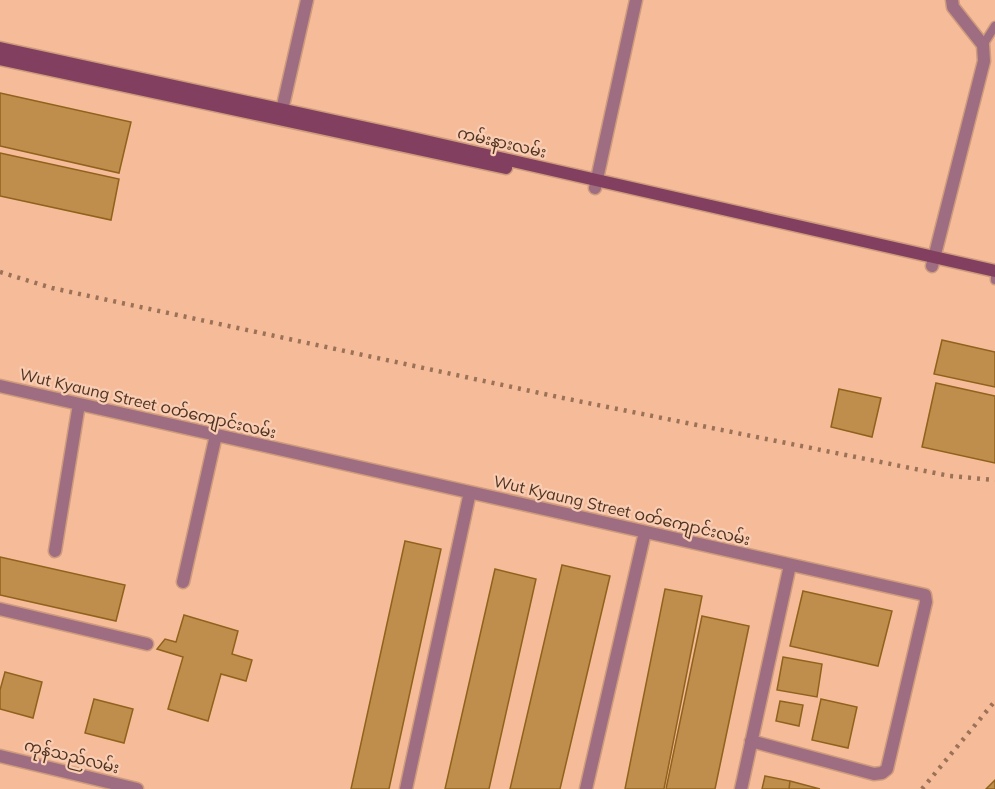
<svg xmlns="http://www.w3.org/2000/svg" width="995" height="789" font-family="Mulish,'Noto Sans Myanmar',sans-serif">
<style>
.building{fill:#bf8d4c;stroke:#91621c;stroke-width:1.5}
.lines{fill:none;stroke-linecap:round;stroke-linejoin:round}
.lane-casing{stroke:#ce9b7c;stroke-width:11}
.street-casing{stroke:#ce9b7c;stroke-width:15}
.secondary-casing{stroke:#ce9b7c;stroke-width:15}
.lane{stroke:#9e6d82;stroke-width:8}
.street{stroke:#9e6d82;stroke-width:12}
.secondary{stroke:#833f5f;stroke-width:12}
.rail{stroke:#9b7157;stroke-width:4.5;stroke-dasharray:3 6;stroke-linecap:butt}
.labels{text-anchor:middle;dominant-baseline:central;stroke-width:4.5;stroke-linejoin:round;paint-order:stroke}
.street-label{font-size:16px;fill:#503321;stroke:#f9cdb3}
</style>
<rect width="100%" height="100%" fill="#f6bc99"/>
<path class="building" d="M0,93L131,122L119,173L0,146Z
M0,153L119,179L111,220L0,196Z
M942,340L995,352V387L934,374Z
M936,383L995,396V463L922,447Z
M839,389L881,398L872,437L831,427Z
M405,541L441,549L389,789H351Z
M0,557L125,585L116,621L0,595Z
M562,565L610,576L560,789H510Z
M495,569L536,579L489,789H445Z
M665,589L702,596L664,789H625Z
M803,591L892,611L878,666L790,646Z
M184,615L238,631L232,654L252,660L246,681L221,674L208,721L168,709L183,657L157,649L165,639L176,642Z
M702,616L749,626L715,789H666Z
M783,657L822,664L817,697L777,690Z
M5,672L42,682L33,718L0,709V690Z
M94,699L133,709L124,743L85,733Z
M821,699L857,707L848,748L812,740Z
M780,701L803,705L799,726L776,721Z
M765,776L790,781L789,789H762Z
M995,780V789H986Z
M790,781L820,789H789Z"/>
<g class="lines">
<defs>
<path id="lane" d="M983,45L995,26
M995,280V277"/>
<path id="street" d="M282,110L307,0
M595,188L636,0
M932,266L984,61L983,45L953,7L952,0
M0,386L925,595L926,602L887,769L882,773L874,774L751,741
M55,551L79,404
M183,582L216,435
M0,609L147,644
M0,756L137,789
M406,789L470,492
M586,789L645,532
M741,789L790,565"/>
<path id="secondary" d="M0,48L408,137L995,271
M0,59L506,168"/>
</defs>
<use href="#lane" class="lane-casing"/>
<use href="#street" class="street-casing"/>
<use href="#secondary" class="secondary-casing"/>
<use href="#lane" class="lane"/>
<use href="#street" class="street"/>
<use href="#secondary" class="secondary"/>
<path class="rail" d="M0,272L52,288L563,398L950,476L995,480
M922,789L995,701"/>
</g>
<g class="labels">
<g class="street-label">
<text transform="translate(502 142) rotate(13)">ကမ်းနားလမ်း</text>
<text transform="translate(148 403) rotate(13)">Wut Kyaung Street ဝတ်ကျောင်းလမ်း</text>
<text transform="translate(622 510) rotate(13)">Wut Kyaung Street ဝတ်ကျောင်းလမ်း</text>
<text transform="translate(72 756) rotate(14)">ကုန်သည်လမ်း</text>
</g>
</g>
</svg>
